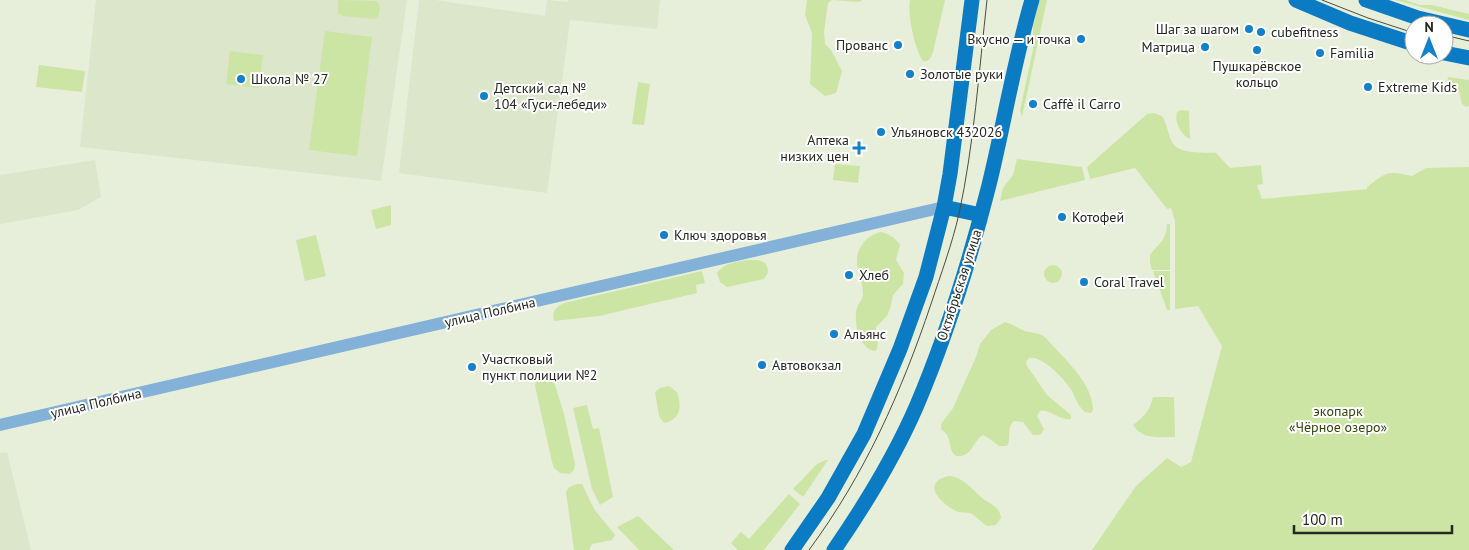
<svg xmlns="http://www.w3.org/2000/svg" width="1469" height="550" font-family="'PT Sans',sans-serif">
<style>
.built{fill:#dbe6cb}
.green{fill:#cce5a4}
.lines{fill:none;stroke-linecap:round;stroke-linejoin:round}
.minor{stroke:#84b1d8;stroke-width:12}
.major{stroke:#0b7bc3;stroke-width:15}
.tram{stroke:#494d43;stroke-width:1}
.poi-dot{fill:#1280ca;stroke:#fff;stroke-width:2}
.labels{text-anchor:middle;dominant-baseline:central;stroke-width:4;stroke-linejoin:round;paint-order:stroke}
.poi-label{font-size:14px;fill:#252820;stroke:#fff;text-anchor:start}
.street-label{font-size:14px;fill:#252820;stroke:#fff}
.park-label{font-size:14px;fill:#34450c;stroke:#fff}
</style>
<rect width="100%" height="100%" fill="#e7efdb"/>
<path class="built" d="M96,0H407L381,181L80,147Z
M419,0H435L545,16L547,0L568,2L569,0H660L657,29L570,20L547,193L399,173Z
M95,160L101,197L78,210L0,224V175Z
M7,452L31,550H0V453Z"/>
<path class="green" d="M338,0L377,1C381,5 380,15 376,19H374L343,16L338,13Z
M807,0H863L858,2L832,0L828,3L824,32L825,44L831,50L842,71L836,93L825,96L810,84L812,33L805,15Z
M910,0H945L933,52C931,57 930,62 923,61C915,50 907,14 910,0Z
M1040,0H1047L1022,117L1020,110L1033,50V26Z
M1395,0H1405L1420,5H1432L1469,14V20Z
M325,31L372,37L357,156L309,150Z
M230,51L263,55L259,88L226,84Z
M39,65L85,71L82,92L36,87Z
M1448,77L1469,80V106L1466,107L1462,104L1459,91H1453C1448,87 1447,82 1448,77Z
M638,82L650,84L644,125L632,124Z
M1181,110L1189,111L1190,139C1181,135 1174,122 1177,112Z
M1154,113L1162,116C1167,124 1168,134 1172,142C1179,155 1204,152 1216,153L1230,168L1261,165L1263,184L1257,185L1262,199L1367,189V187C1388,171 1387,171 1412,176L1426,168L1469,167V550H1092L1136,486L1167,458L1181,467L1191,462L1222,346L1198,306L1175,309V221L1171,208L1167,209L1135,168L1090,179L1087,167L1147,114Z
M1017,159L1082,167L1085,180L1000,201L1003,188L1013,175Z
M835,164L860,166L858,183L833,180Z
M391,205V225L376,229L371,210Z
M1167,224H1170V270H1152L1150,263V255C1158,244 1167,240 1167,224Z
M880,232C888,233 896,238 900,245L896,260L904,273L903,284L893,295L890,309L887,316L876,327C875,336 881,345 875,351C859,349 853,322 857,308C858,303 863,300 863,294C863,277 850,262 862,245C866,238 872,235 880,232Z
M316,235L326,276L305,281L296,240Z
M754,260C763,260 768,263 768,273L764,279L727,287L720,282L717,273C725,262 742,260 754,260Z
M1044 274a9 9 0 1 1 18 0a9 9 0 1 1-18 0Z
M702,271L705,283L696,285L697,293L599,316L554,321C552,312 555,307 564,303Z
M1153,271H1170V310H1167Z
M1005,322C1013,324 1017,328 1025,331C1032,333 1038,332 1045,337C1062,357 1093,382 1093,410L1091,413L1085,412C1077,405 1075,396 1070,388C1063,378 1042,355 1029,358L1026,362L1027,366L1047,395L1071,415V419C1060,421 1050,409 1040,411L1037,416L1044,429L1040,435H1033L1023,422L1014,421C1006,428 1012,438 1007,446H999L987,437L983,435C972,442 972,458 956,456C946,447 954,438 941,429V424L953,408L976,357L980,344L991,330Z
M541,375L551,376L555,385L564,414L575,464L574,470L570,474L560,473L554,468L552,462L535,386L536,381Z
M669,386L677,392C682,406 681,420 664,423L659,416L655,392L660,388Z
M1153,397H1174L1175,437C1159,437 1143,440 1133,425C1144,417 1150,410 1153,397Z
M587,405L593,429L599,428L613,497L600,505L592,489L573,408Z
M826,460H828L803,497L793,489L817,464Z
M949,476C963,477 972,489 982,498C990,504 1000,507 1001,518L996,525L987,526C982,523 978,518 972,514C966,511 960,514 954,510C939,502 921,482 949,476Z
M582,484L594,509L615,535L612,540L592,544L589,550H574L566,492C569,485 575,484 582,484Z
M789,494L800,504L764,550H738L731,543L741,532L749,539Z
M638,516L674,550H639L617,527Z"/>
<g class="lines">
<path class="minor" d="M0,425L944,207"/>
<path class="major" d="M1296,0L1350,23L1414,44
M1366,0L1418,18L1469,30
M1444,53L1469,58
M944,207L981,215
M792,550L828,498L864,434L900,349L926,277L944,207L950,174L972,0
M834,550C865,505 895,456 917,405C947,334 970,260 989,185C1004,124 1014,61 1032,0"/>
<path class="tram" d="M1322,0L1368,18L1414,33
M1444,35L1469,41
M809,550C865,474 901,393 931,304C941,274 952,244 959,214C974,144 979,71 987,0"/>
</g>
<g class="poi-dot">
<circle cx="1249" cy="29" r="5"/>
<circle cx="1261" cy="32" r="5"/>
<circle cx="1081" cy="39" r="5"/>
<circle cx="898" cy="45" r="5"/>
<circle cx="1205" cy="47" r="5"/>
<circle cx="1257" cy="50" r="5"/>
<circle cx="1320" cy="53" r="5"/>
<circle cx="910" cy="74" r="5"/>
<circle cx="241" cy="79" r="5"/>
<circle cx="1368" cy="87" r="5"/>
<circle cx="484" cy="96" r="5"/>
<circle cx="1033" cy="104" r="5"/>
<circle cx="881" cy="132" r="5"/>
<path d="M856.5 140.5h5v5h5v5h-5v5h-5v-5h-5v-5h5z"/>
<circle cx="1062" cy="217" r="5"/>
<circle cx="664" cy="235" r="5"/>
<circle cx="849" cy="275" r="5"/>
<circle cx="1084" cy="282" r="5"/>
<circle cx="834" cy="334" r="5"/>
<circle cx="762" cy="365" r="5"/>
<circle cx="472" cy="367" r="5"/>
</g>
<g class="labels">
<g class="poi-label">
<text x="1239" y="29" text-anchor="end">Шаг за шагом</text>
<text x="1271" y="32">cubefitness</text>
<text x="1071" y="39" text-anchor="end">Вкусно — и точка</text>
<text x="888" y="45" text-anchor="end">Прованс</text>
<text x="1195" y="47" text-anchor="end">Матрица</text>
<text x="1330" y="53">Familia</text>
<text x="1257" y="66" text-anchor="middle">Пушкарёвское<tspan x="1257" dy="16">кольцо</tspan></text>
<text x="920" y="74">Золотые руки</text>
<text x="251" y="79">Школа № 27</text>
<text x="1378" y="87">Extreme Kids</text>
<text x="494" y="88">Детский сад №<tspan x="494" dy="16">104 «Гуси-лебеди»</tspan></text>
<text x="1043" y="104">Caffè il Carro</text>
<text x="891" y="132">Ульяновск 432026</text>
<text x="849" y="140" text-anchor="end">Аптека<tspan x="849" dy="16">низких цен</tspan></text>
<text x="1072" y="217">Котофей</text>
<text x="674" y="235">Ключ здоровья</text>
<text x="859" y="275">Хлеб</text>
<text x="1094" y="282">Coral Travel</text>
<text x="844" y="334">Альянс</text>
<text x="482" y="359">Участковый<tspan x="482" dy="16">пункт полиции №2</tspan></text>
<text x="772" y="365">Автовокзал</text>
</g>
<g class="street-label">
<text transform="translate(959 285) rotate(-72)">Октябрьская улица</text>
<text transform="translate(490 312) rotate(-13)">улица Полбина</text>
<text transform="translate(96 403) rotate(-13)">улица Полбина</text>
</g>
<g class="park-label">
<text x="1338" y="411">экопарк<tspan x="1338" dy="16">«Чёрное озеро»</tspan></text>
</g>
</g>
<g transform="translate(1429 40)"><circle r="24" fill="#ffffff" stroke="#a8a9a6"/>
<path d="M0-4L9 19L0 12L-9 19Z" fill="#1280ca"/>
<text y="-8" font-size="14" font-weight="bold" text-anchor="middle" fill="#252820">N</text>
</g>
<path d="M1294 525v8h158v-8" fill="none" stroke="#252820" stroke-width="2.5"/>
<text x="1302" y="525" font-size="15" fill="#252820" stroke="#ffffff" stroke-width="4" paint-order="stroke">100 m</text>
</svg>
